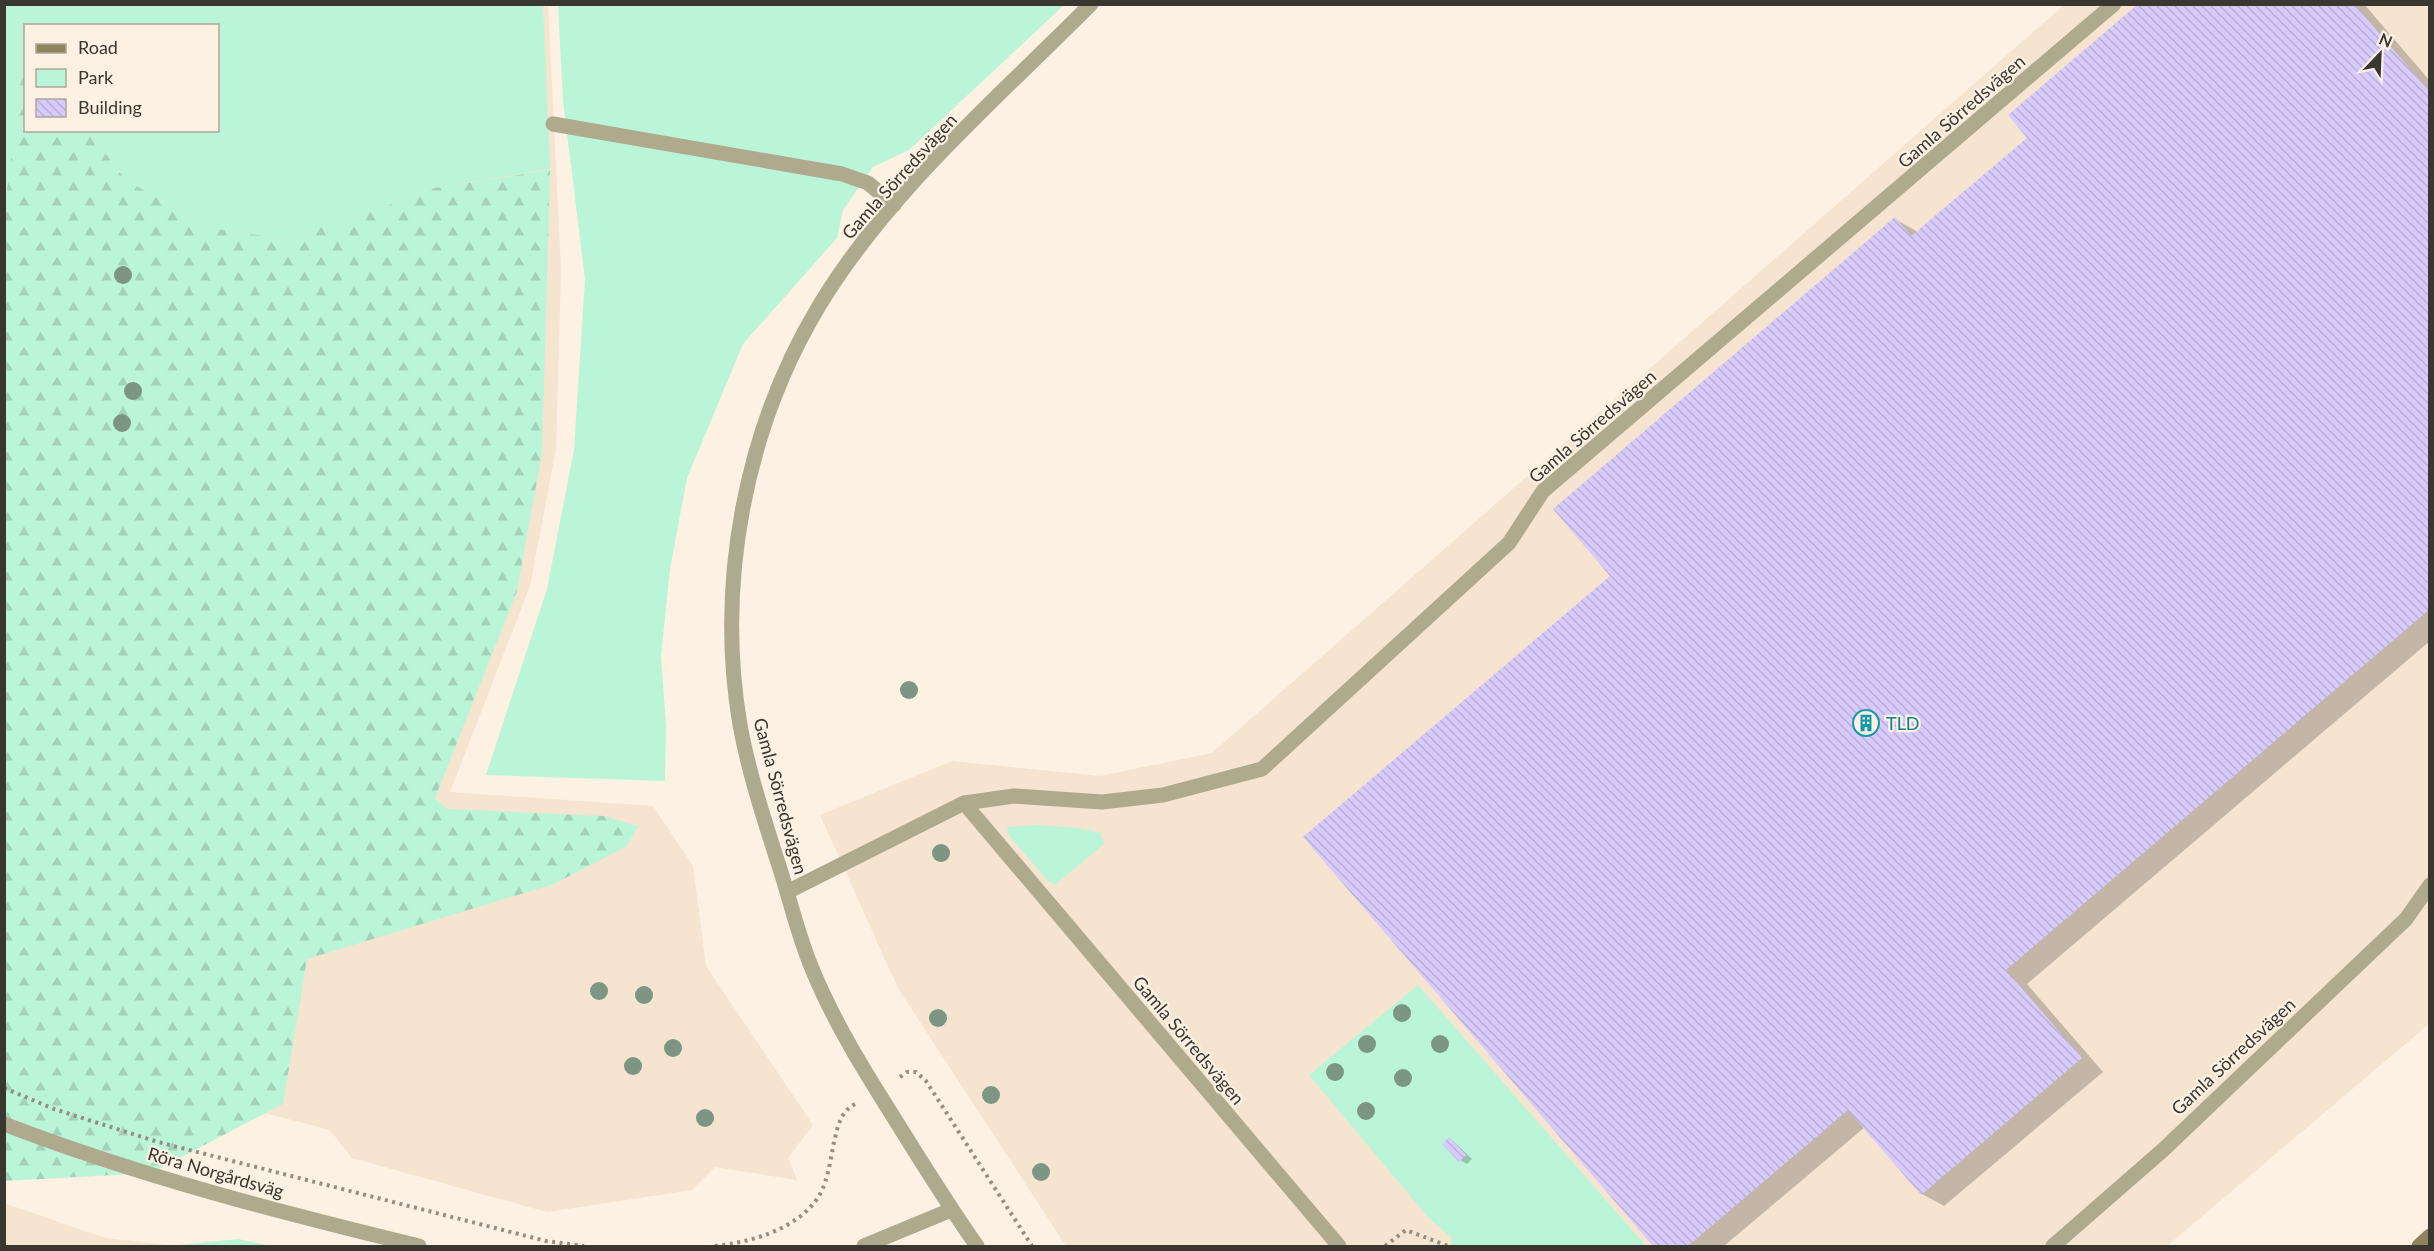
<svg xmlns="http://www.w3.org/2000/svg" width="2434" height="1251" font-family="Lato,sans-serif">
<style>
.built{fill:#f4e4d0;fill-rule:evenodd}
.green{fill:#bbf5d7}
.forest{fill:url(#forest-firs)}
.shadow{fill:#0003}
.building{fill:url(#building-back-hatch)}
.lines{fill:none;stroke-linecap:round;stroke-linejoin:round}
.path{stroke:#958e84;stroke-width:4;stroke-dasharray:3 4.5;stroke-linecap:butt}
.lane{stroke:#afa98e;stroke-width:15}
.street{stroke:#afa98e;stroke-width:15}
.secondary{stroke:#8e855d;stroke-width:15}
.tree{fill:#7d9583}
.labels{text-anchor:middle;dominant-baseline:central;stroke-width:4.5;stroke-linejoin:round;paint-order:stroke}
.street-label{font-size:18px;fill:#3a3630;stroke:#fcf1e2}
.culture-label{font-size:18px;fill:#0d838f;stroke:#fcf1e2;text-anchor:start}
</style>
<defs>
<pattern id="forest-firs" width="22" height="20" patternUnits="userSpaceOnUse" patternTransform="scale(1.5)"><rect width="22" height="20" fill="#bbf5d7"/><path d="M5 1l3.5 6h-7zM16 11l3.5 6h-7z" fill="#a2d3b9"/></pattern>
<pattern id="building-back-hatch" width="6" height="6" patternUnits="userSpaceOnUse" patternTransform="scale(1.5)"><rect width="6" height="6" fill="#d8cbfb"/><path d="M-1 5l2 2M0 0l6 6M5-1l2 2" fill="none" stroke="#baafd7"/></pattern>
</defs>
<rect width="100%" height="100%" fill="#fcf1e2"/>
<path class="built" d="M5,5H548L561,270L556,449L530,586L450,792L653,806L693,866L706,966L813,1125L788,1158L797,1180L715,1167L692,1190L547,1212L352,1158L330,1130L238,1106L5,1027ZM26,26H218V130H26Z
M2064,5H2429V1024L2167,1246H1066L898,988L820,815L952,761L1100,776L1212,753Z
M4,1203L105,1238L179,1246H5Z"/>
<path class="green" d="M5,5H543L550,169L434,188L371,212L283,239L211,228L126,180L88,131L218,130V26H26L25,47L5,215Z
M558,5H1064L909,150L873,167L843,210L837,238L743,344L687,478L670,569L661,656L666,726L665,781L486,775L547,589L574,450L585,279L563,101Z
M1035,825L1078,828L1103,833L1100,835L1105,843L1055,885L1049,882L1007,833L1008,827Z
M1418,985L1646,1246H1451L1452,1238L1427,1216L1309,1075Z
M238,1239L272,1246H169Z"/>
<path class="forest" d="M25,47L26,130L88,131L126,180L211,228L283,239L371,212L434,188L550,170L542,453L517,591L435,798L447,809L604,816L638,826L627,846L554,884L307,959L283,1104L151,1173L5,1181L4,215Z"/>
<path class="shadow" d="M2140,4H2364L2430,81V641L2027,984L2103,1072L1944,1206L1922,1194L1865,1127L1724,1246H1655L1305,837L1612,576L1895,219L1918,232L2029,138Z
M1450,1138L1472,1159L1467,1164L1460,1160Z"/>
<path class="building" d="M2138,4H2354L2430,92V609L2006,970L2082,1058L1921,1195L1848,1110L1688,1246H1653L1303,837L1610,576L1553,509L1895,217L1911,236L2027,138L2008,115Z
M1449,1137L1466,1155L1459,1162L1442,1144Z"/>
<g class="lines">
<path class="path" d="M900,1077L907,1072H916L926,1081L1032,1246
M4,1088L54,1109L158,1142L546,1241L584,1246
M715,1246C751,1242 795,1230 817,1199C828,1183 830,1161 834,1142C838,1126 840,1112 855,1104
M1385,1246L1406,1230L1448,1246"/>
<path class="lane" d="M553,124L842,174L868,183L894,205"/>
<path class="street" d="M964,803L1014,796L1102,802L1163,795L1262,769L1509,543L1543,491L2114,4
M787,892L964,803L1339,1246
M4,1124C139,1176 279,1212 419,1246
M864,1246L951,1210
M977,1246C948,1205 922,1163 896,1121C865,1072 835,1024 813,971C799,939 791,903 780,869C765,822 749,774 740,725C716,583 745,429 819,306C889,190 997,99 1091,4
M2053,1246L2163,1150L2406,919L2430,885"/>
<path class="secondary" d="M2419,1246L2430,1236"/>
</g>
<g class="tree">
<circle cx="123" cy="275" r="9"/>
<circle cx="133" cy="391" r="9"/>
<circle cx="122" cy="423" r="9"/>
<circle cx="909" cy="690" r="9"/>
<circle cx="941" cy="853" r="9"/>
<circle cx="599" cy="991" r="9"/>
<circle cx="644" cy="995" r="9"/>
<circle cx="1402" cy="1013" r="9"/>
<circle cx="938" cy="1018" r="9"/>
<circle cx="1367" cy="1044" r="9"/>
<circle cx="1440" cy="1044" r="9"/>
<circle cx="673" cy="1048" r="9"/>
<circle cx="633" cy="1066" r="9"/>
<circle cx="1335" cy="1072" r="9"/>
<circle cx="1403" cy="1078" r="9"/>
<circle cx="991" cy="1095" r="9"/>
<circle cx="1366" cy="1111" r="9"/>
<circle cx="705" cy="1118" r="9"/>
<circle cx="1041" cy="1172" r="9"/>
</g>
<defs>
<symbol id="building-ring" viewBox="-11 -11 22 22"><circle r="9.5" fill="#fcf1e2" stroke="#0f9aa8" stroke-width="1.5"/><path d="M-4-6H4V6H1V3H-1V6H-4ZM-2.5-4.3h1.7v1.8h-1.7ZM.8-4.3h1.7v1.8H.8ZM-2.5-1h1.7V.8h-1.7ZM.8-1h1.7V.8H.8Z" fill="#0f9aa8"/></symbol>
</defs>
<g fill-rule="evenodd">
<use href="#building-ring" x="1851" y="708" width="30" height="30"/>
</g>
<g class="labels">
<g class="street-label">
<text transform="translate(1961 111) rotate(-41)">Gamla Sörredsvägen</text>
<text transform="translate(899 176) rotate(-48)">Gamla Sörredsvägen</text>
<text transform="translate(1592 426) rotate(-41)">Gamla Sörredsvägen</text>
<text transform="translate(781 796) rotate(75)">Gamla Sörredsvägen</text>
<text transform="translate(1189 1040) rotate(50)">Gamla Sörredsvägen</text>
<text transform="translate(2233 1056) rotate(-43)">Gamla Sörredsvägen</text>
<text transform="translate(216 1172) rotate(16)">Röra Norgårdsväg</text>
</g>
<g class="culture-label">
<text x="1886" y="723">TLD</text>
</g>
</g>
<rect width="2434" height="1251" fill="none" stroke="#3a3630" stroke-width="12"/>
<rect x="24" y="24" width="195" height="108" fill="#fcf1e2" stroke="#aea69b" stroke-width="1.5"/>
<rect x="36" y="44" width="30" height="9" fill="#8e855d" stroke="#aea69b" stroke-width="1.5"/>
<text x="78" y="54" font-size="18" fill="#3a3630">Road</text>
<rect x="36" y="69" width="30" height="18" fill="#bbf5d7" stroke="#aea69b" stroke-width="1.5"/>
<text x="78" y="84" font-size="18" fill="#3a3630">Park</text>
<rect x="36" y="99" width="30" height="18" fill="url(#building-back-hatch)" stroke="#aea69b" stroke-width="1.5"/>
<text x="78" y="114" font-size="18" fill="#3a3630">Building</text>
<g transform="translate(2380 54) rotate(23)" stroke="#fcf1e2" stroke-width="4.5" paint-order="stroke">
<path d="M0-4.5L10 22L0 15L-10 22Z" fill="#3a3630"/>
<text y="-9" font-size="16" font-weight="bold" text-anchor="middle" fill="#3a3630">N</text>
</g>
</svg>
